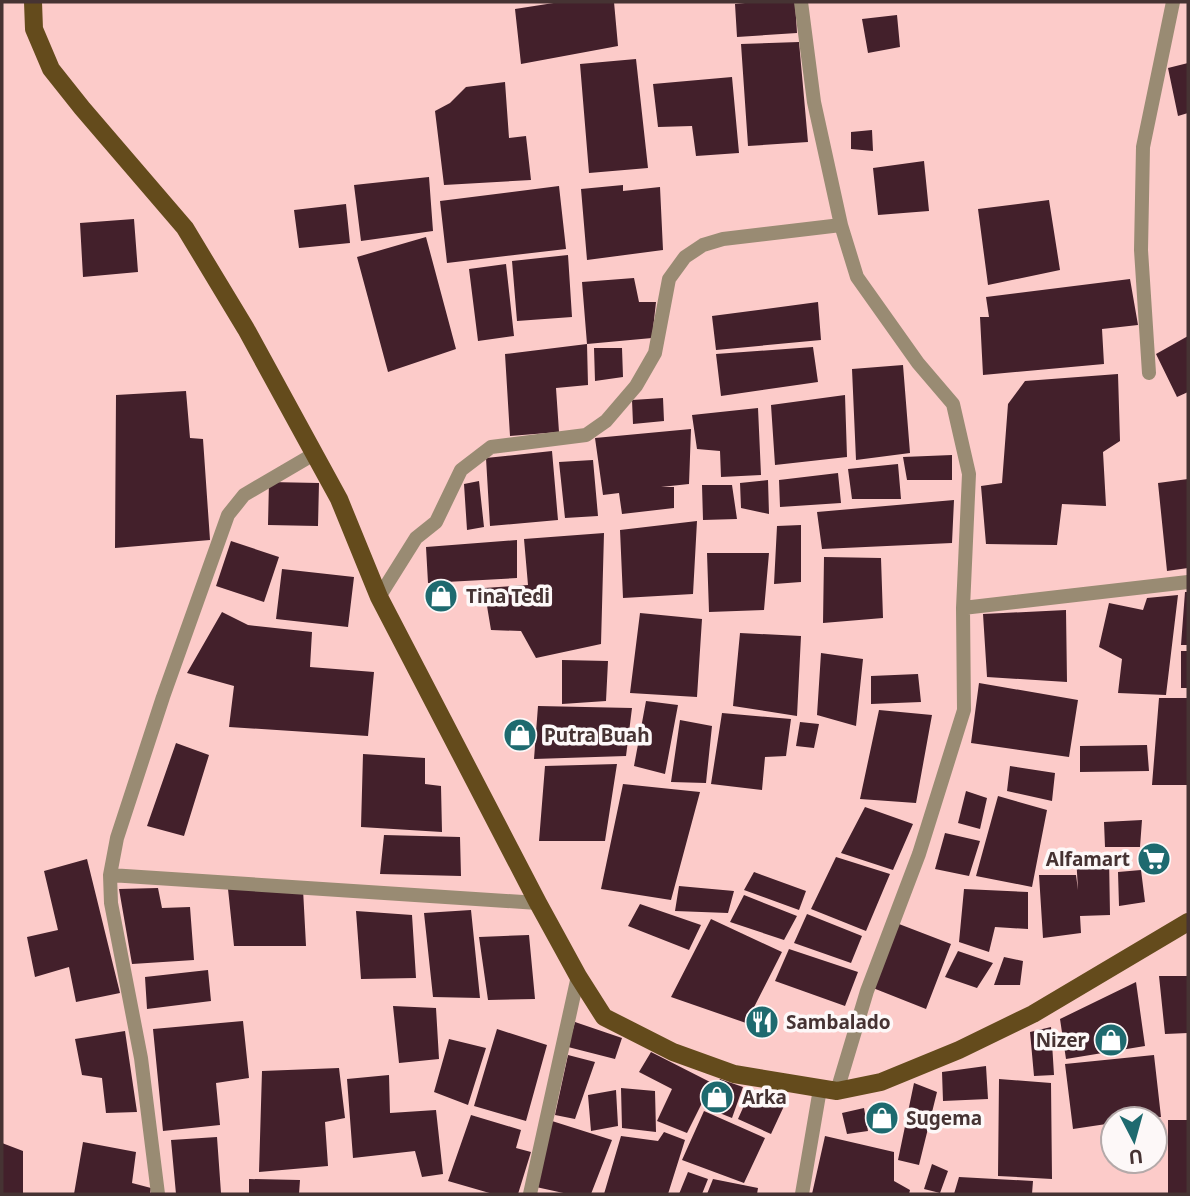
<svg xmlns="http://www.w3.org/2000/svg" width="1190" height="1196" font-family="'Noto Sans',sans-serif">
<style>
.building{fill:#43202b}
.lines{fill:none;stroke-linecap:round;stroke-linejoin:round}
.minor{stroke:#998b73;stroke-width:14}
.primary{stroke:#644b1c;stroke-width:18}
.labels{text-anchor:middle;dominant-baseline:central;stroke-width:7;stroke-linejoin:round;paint-order:stroke}
.poi-label{font-size:19px;font-weight:bold;fill:#463333;stroke:#fdf8f8;text-anchor:start}
</style>
<rect width="100%" height="100%" fill="#fccbc9"/>
<path class="building" d="M560,2H614L618,46L521,64L515,9Z
M755,2H795L797,33L737,37L735,4Z
M897,15L900,47L868,53L862,19Z
M799,42L808,142L748,146L741,44Z
M636,59L648,168L589,173L580,64Z
M1188,63V113L1178,116L1168,68Z
M732,77L739,153L696,156L692,126L658,127L653,84Z
M505,82L509,138L526,136L531,180L444,185L435,111L450,103L466,87Z
M872,130L873,151L851,149V132Z
M924,161L929,211L878,215L873,168Z
M429,177L433,231L361,241L354,185Z
M623,185V191L660,187L663,250L587,260L581,189Z
M559,186L566,249L447,263L440,201Z
M1049,200L1060,270L988,285L978,209Z
M346,204L350,243L299,248L294,210Z
M134,219L138,272L83,277L80,223Z
M426,237L456,349L388,372L357,257Z
M568,255L572,317L517,321L512,261Z
M506,264L514,336L478,341L469,269Z
M634,278L639,302H656L652,338L587,344L582,282Z
M1130,279L1138,325L1102,329L1104,364L983,375L980,317H989L986,297Z
M818,302L821,340L716,350L712,316Z
M1188,336V392L1177,397L1156,354Z
M587,344L588,385L556,388L559,432L510,436L505,354Z
M813,347L818,382L721,396L716,354Z
M594,348H622L623,377L595,381Z
M903,365L910,453L856,460L852,369Z
M1118,374L1120,441L1103,452L1106,506L1062,504L1057,545L986,544L981,486L1002,483L1008,404L1025,381Z
M186,391L190,438L203,439L210,540L115,548L116,395Z
M845,395L847,457L775,465L771,405Z
M663,398L664,421L633,424L632,400Z
M758,408L761,475L721,477L720,451L697,449L692,415Z
M691,429L689,484L661,487H674V508L622,514L619,493L603,495L595,438Z
M552,451L558,520L490,526L486,458Z
M952,455V480H907L903,457Z
M593,460L598,516L565,518L559,462Z
M898,464L901,499H852L848,469Z
M838,473L841,503L780,507L779,480Z
M1188,479V568L1167,571L1158,483Z
M768,480L769,514L741,508L740,483Z
M479,481L484,527L467,530L464,484Z
M269,482L319,483L318,526L268,525Z
M702,485H732L737,519L703,520Z
M954,500L952,543L822,549L817,512Z
M697,521L693,594L623,598L620,530Z
M801,525V582L774,584L777,526Z
M604,533L601,644L536,658L521,631L491,630L484,588L528,585L524,539Z
M517,540V578L428,583L426,547Z
M231,541L279,557L264,602L216,586Z
M707,553H769L764,610L709,612Z
M824,557L881,558L883,618L823,623Z
M282,569L354,577L348,627L276,619Z
M1185,592H1188V645H1181Z
M1178,595L1166,695L1118,693L1122,659L1099,647L1109,603L1143,610L1147,598Z
M1066,610L1067,682L987,677L983,614Z
M222,612L248,625L312,632L310,667L374,672L368,736L229,727L234,686L187,673Z
M640,613L702,619L697,697L630,693Z
M740,633L801,636L797,716L733,706Z
M1181,651H1188V688H1181Z
M821,653L863,659L856,726L817,715Z
M562,660L608,661L606,701L562,704Z
M918,674L921,702L871,704V676Z
M979,683L1078,700L1069,757L971,743Z
M1159,698H1188V785H1152Z
M646,701L678,705L665,774L634,766Z
M538,706L632,708L626,756L534,759Z
M879,710L932,715L916,803L860,799Z
M722,713L791,719L786,756L765,757L762,790L711,784Z
M680,720L712,726L706,783L671,782Z
M800,722L819,724L814,748L796,746Z
M176,743L209,755L184,836L147,826Z
M1147,745L1149,771L1080,772V746Z
M363,754L425,758V784L441,786L442,832L361,827Z
M617,764L605,841H539L545,766Z
M1010,766L1055,773L1052,801L1007,791Z
M623,784L700,792L671,900L601,889Z
M966,791L987,798L980,829L958,823Z
M998,796L1047,810L1032,887L976,876Z
M865,807L913,824L893,870L841,853Z
M1142,820L1140,847H1105L1104,822Z
M945,833L980,841L969,876L935,869Z
M384,835L460,837L461,876L380,874Z
M1076,855L1109,856L1110,915L1080,916L1081,933L1043,938L1039,875H1076L1078,890Z
M836,857L890,874L866,931L811,909Z
M87,859L120,993L76,1002L69,967L35,977L27,937L58,930L44,871Z
M1141,870L1145,902L1119,906L1118,872Z
M754,872L806,891L799,910L744,890Z
M679,886L734,891L728,913L675,911Z
M158,888L162,908L190,907L194,960L132,964L119,889Z
M228,889H303L306,946H234Z
M964,889L1028,892V929L995,927L989,952L959,942Z
M744,895L797,916L784,940L730,922Z
M640,904L701,925L689,950L628,926Z
M471,910L480,998L433,997L424,913Z
M356,911L412,915L416,978L361,979Z
M807,914L862,936L851,963L794,943Z
M711,919L782,952L746,1023L671,997Z
M899,924L951,944L926,1009L873,988Z
M529,935L535,999L488,1000L479,937Z
M789,949L858,972L845,1006L775,981Z
M958,951L993,963L977,988L945,977Z
M1004,957L1023,961L1020,985H994Z
M208,970L211,1001L147,1009L145,977Z
M1159,976H1188V1033L1165,1034Z
M1136,982L1145,1046L1066,1059L1060,1019Z
M393,1006L436,1008L439,1059L399,1063Z
M243,1021L249,1078L216,1083L220,1125L163,1131L153,1029Z
M575,1022L622,1038L615,1059L568,1047Z
M1051,1027L1054,1075L1034,1076L1030,1032Z
M497,1029L547,1045L526,1121L474,1106Z
M125,1031L137,1112L106,1113L102,1078L82,1075L75,1039Z
M449,1039L486,1048L468,1105L434,1092Z
M651,1052L712,1083L687,1133L657,1121L672,1089L639,1072Z
M568,1055L595,1062L575,1119L555,1115Z
M1154,1055L1161,1117L1113,1119V1123L1073,1129L1065,1064Z
M986,1066L988,1099L943,1101L942,1072Z
M339,1068L345,1118L325,1122L328,1166L259,1172L262,1071Z
M389,1075L390,1113L436,1110L443,1174L422,1177L415,1151L353,1158L347,1079Z
M720,1079L743,1087L732,1118L707,1108Z
M999,1079L1051,1083L1052,1179L998,1176Z
M914,1083L937,1092L919,1165L898,1160Z
M621,1088L655,1091L656,1132L622,1128Z
M616,1090L618,1126L591,1131L588,1095Z
M750,1092L784,1106L771,1134L738,1119Z
M864,1108L868,1131L847,1134L842,1113Z
M704,1111L765,1138L744,1183L682,1160Z
M471,1115L521,1130L516,1148L531,1152L518,1194H493L448,1181Z
M1168,1120H1188V1194H1168Z
M552,1121L612,1140L591,1194H568L536,1187Z
M664,1132L685,1140L668,1194H604L621,1136L658,1141Z
M825,1136L894,1152V1181L910,1190L909,1194H812Z
M217,1137L221,1193L176,1194L171,1140Z
M83,1142L136,1152L132,1183L151,1188L150,1194H74Z
M2,1143L23,1151V1194H2Z
M932,1164L948,1171L940,1193L924,1189Z
M688,1172L708,1179L702,1194H679Z
M959,1177L1033,1181L1032,1194H954Z
M249,1179L300,1180L299,1194H249Z
M713,1179L758,1188L757,1194H707Z"/>
<g class="lines">
<path class="minor" d="M801,2L814,102L841,225L857,277L918,363L953,404L969,474L963,608L964,710L919,854L867,991L837,1091
M1149,373L1141,250L1143,147L1173,2
M379,597L416,538L436,522L461,470L491,447L586,435L606,421L636,386L655,353L669,279L685,257L703,245L723,239L841,225
M963,608L1188,582
M110,875L538,903
M158,1194L141,1058L111,903L110,875L117,838L163,697L228,515L244,495L314,454
M530,1194L578,976
M802,1194L820,1089"/>
<path class="primary" d="M33,2L34,29L51,69L82,108L185,228L246,329L339,499L379,597L538,903L578,976L604,1017L673,1052L734,1074L837,1091L881,1082L959,1050L1033,1014L1188,922"/>
</g>
<defs>
<symbol id="shop-disc" viewBox="-11 -11 22 22"><circle r="9.5" fill="#1e6a6f" stroke="#fdf8f8"/><path d="M-5-2.5h2.3a2.7 3.5 0 0 1 5.4 0H5L5.5 6h-11ZM-1.5-2.5h3a1.5 2.3 0 0 0-3 0Z" fill="#fff"/></symbol>
<symbol id="supermarket-disc" viewBox="-11 -11 22 22"><circle r="9.5" fill="#1e6a6f" stroke="#fdf8f8"/><path d="M-6-5.5h2.5l.6 2H6L4.5 2H-2.5L-4.4-4H-6ZM-1.5 3.2a1.3 1.3 0 1 0 .1 0ZM3 3.2a1.3 1.3 0 1 0 .1 0Z" fill="#fff"/></symbol>
<symbol id="restaurant-disc" viewBox="-11 -11 22 22"><circle r="9.5" fill="#1e6a6f" stroke="#fdf8f8"/><path d="M-5-6h1v4h1v-4h1v4h1v-4h1v5L-1.5 .5V6h-2V.5L-5-1ZM5-6V6H3V1.5H1.5Q1.5-4 5-6Z" fill="#fff"/></symbol>
</defs>
<g fill-rule="evenodd">
<use href="#shop-disc" x="422" y="577" width="38" height="38"/>
<use href="#shop-disc" x="501" y="716" width="38" height="38"/>
<use href="#supermarket-disc" x="1135" y="840" width="38" height="38"/>
<use href="#restaurant-disc" x="743" y="1003" width="38" height="38"/>
<use href="#shop-disc" x="1092" y="1021" width="38" height="38"/>
<use href="#shop-disc" x="698" y="1078" width="38" height="38"/>
<use href="#shop-disc" x="863" y="1099" width="38" height="38"/>
</g>
<g class="labels">
<g class="poi-label">
<text x="466" y="596">Tina Tedi</text>
<text x="544" y="735">Putra Buah</text>
<text x="1130" y="859" text-anchor="end">Alfamart</text>
<text x="786" y="1022">Sambalado</text>
<text x="1086" y="1040" text-anchor="end">Nizer</text>
<text x="742" y="1097">Arka</text>
<text x="906" y="1118">Sugema</text>
</g>
</g>
<rect width="1190" height="1196" fill="none" stroke="#463333" stroke-width="7"/>
<g transform="translate(1134 1140) rotate(174)"><circle r="33" fill="#fdf8f8" stroke="#b4a9a9" stroke-width="2"/>
<path d="M0-5L12 26L0 18L-12 26Z" fill="#1e6a6f"/>
<text y="-10" font-size="19" font-weight="bold" text-anchor="middle" fill="#463333">U</text>
</g>
</svg>
